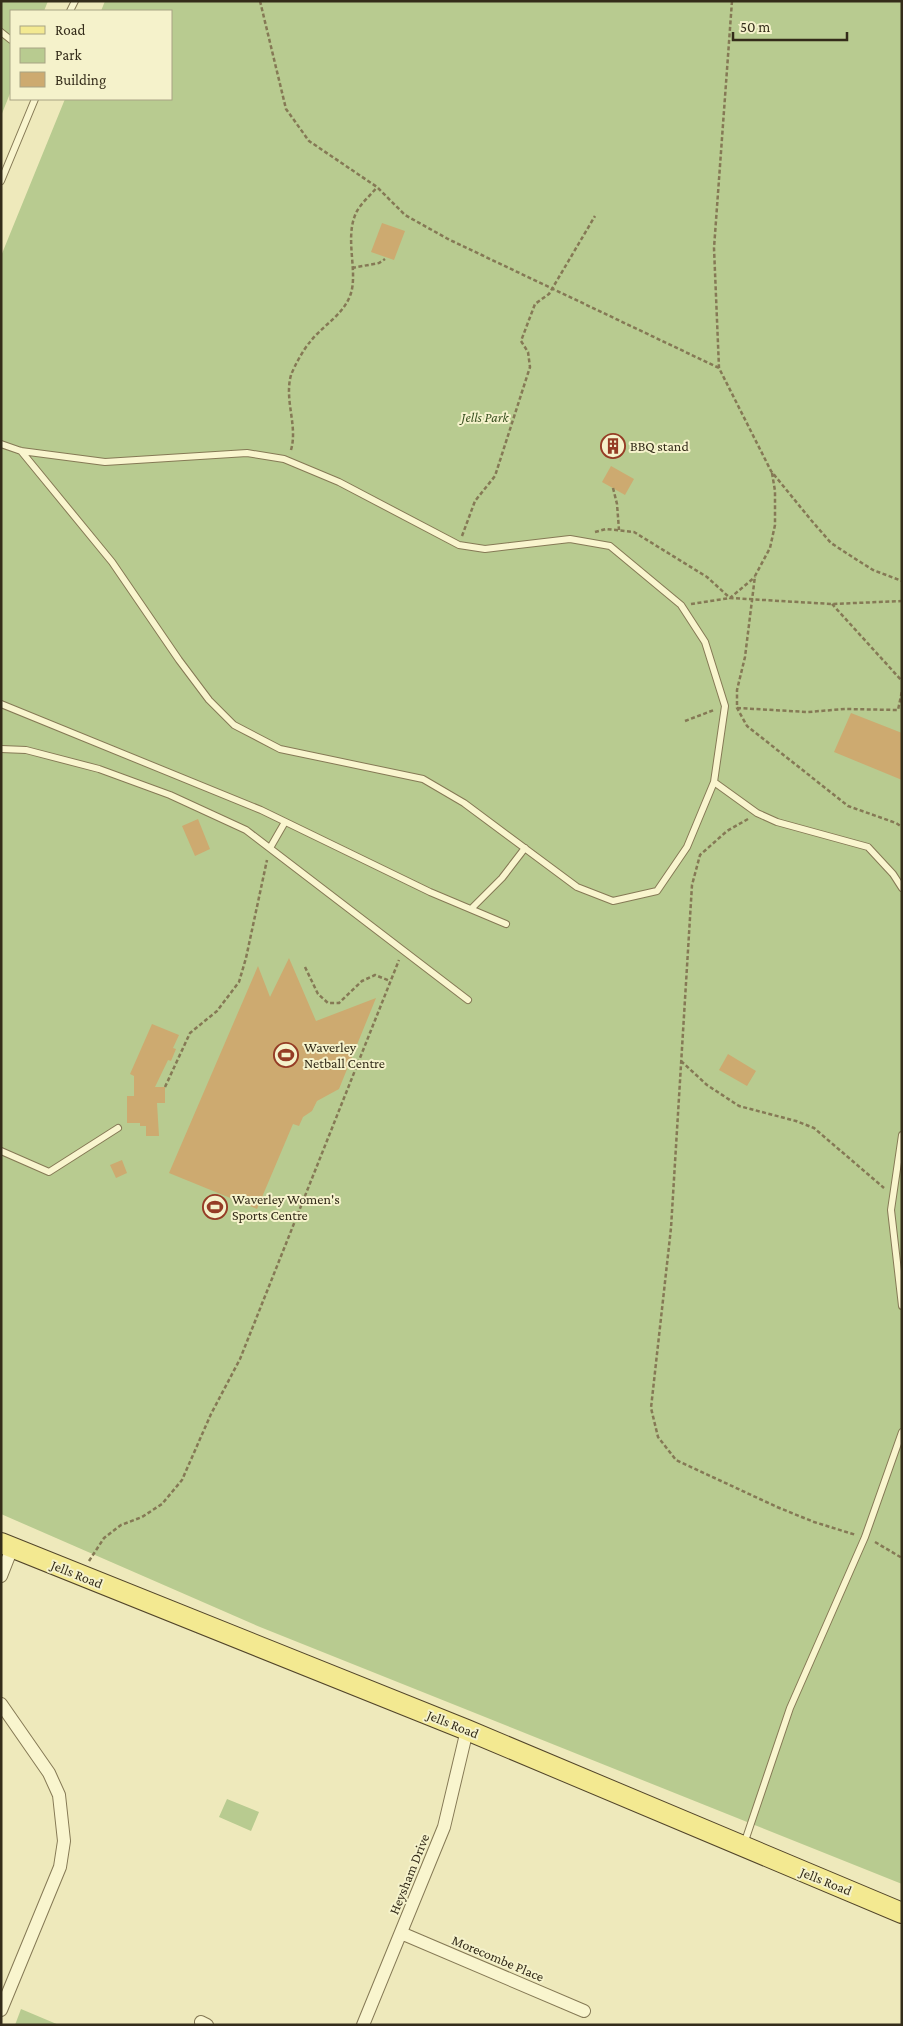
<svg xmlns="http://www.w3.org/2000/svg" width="903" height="2026" font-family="'Crimson Pro',serif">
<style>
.green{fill:#b8cb90}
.building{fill:#cdaa70}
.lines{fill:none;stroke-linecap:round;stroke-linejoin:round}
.lane-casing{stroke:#857955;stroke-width:8}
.street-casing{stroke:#857955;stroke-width:14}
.primary-casing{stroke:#52452a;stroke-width:22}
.path{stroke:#857955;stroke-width:2.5;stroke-dasharray:4 2.5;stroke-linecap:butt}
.lane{stroke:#f9f5ce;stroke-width:6}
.street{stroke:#f9f5ce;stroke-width:12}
.primary{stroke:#f3e991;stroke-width:20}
.labels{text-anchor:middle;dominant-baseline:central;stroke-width:4;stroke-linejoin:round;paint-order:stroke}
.park-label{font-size:14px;font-style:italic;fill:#3a5121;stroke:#f5f2cb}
.poi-label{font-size:14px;fill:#342c1a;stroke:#f5f2cb;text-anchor:start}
.street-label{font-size:14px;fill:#342c1a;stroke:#f5f2cb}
</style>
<rect width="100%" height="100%" fill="#eee9bb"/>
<path class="green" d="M1,1H48L44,11H11V91L1,116Z
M105,1H902V1884L260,1627L1,1514V256L65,99H171V11H101Z
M227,1799L259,1812L251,1831L219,1817Z
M21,2009L59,2025H15Z"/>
<path class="building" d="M382,223L405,231L394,260L371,252Z
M611,466L634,479L625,495L602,482Z
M851,713L902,733V780L834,752Z
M198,819L210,849L195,856L182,826Z
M289,958L316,1021L376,998L339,1089L317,1101L312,1111L303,1117L299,1126L293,1124L257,1209L169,1173L258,966L270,997Z
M152,1024L179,1035L173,1048L176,1049L171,1061L168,1060L155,1087H165V1103H157L159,1136H146V1126H140V1123H127V1096H134V1076L130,1074Z
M728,1054L756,1071L747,1086L719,1070Z
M122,1160L127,1173L116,1178L110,1165Z"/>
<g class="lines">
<defs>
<path id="lane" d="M70,11L75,1
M1,32L11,40
M1,181L35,99
M1,444L21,451L105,462L247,453L284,459L339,482L459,545L485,549L570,539L610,546L681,605L705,642L725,706L714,782L687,847L657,891L613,901L577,887L464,803L423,779L280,749L234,725L209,700L179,660L112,562L21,451
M1,704L261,810L430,892L506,924
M1,749L26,750L99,769L170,795L246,830L468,1000
M714,782L757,813L777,822L868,847L893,874L902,888
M270,848L285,822
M471,909L502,878L525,848
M902,1135L891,1210L902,1306
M1,1151L49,1172L118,1128
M744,1844L790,1708L865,1537L902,1432"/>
<path id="street" d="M1,1576L12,1548
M1,1704L49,1773L59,1795L64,1841L60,1867L1,2010
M401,1933L584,2011
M201,2022L207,2025
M363,2025L444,1827L467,1730"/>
<path id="primary" d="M1,1543L467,1730L902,1913"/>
</defs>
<use href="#lane" class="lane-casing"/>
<use href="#street" class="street-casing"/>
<use href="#primary" class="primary-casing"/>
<path class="path" d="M260,1L286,109L309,141L377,187L405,215L448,239L719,368
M732,1L714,248L719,368L771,471L811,520L831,543L854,558L873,570L902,581
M352,268L379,263L385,259
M291,450C298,426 284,400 291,375C295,365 303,350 310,342C322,326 342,316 350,296C359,273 344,239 356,213C360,204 371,195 377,187
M772,473L775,491V525L770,548L755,576L745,657L737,690V708L747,726L848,806L896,823L902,827
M613,488L617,504L619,530
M595,532L606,529L634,532L707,577L730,598L755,577
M462,536L475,501L495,476L530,367L528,352L521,341L535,304L549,294L595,216
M691,604L730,598L832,604L902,601
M832,604L902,681
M737,708L808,712L845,709L898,710L902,691
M685,721L714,710
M748,819L727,831L700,855L692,885L671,1228L651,1408L658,1437L676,1460L777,1507L814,1522L856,1535
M305,967L318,994L328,1003H339L362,981L375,975L390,981
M681,1061L707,1085L739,1106L796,1121L814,1128L884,1188
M165,1087L190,1033L217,1011L239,982L246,958L267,860
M875,1542L902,1558
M89,1561L104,1538L121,1525L142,1517L162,1504L182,1480L211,1414L240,1359L399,960"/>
<use href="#lane" class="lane"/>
<use href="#street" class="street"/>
<use href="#primary" class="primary"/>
</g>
<defs>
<symbol id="building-ring" viewBox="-11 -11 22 22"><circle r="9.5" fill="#f5f2cb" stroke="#953c25" stroke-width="1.5"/><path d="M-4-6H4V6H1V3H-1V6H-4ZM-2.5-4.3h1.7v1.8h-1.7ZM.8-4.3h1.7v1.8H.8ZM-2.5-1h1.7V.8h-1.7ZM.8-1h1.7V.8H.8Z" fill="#953c25"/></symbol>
<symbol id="stadium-ring" viewBox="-11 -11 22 22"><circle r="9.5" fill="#f5f2cb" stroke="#953c25" stroke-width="1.5"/><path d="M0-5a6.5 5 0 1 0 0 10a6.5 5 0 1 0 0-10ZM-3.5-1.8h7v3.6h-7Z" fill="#953c25"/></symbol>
</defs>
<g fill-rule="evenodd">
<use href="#building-ring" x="599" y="432" width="28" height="28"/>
<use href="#stadium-ring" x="272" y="1041" width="28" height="28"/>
<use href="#stadium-ring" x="201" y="1193" width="28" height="28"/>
</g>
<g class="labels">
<g class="park-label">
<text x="485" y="417">Jells Park</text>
</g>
<g class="poi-label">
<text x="630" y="446">BBQ stand</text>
<text x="304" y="1047">Waverley<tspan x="304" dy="16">Netball Centre</tspan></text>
<text x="232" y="1199">Waverley Women's<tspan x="232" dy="16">Sports Centre</tspan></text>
</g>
<g class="street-label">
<text transform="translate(77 1574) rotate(22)">Jells Road</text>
<text transform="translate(453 1724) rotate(22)">Jells Road</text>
<text transform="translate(409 1874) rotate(-68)">Heysham Drive</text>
<text transform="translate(826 1881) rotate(22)">Jells Road</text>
<text transform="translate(498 1958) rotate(23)">Morecombe Place</text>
</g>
</g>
<rect width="903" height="2026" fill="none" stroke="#342c1a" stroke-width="5"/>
<rect x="10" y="10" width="162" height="90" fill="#f5f2cb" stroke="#a8a384"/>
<rect x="20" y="26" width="25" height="8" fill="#f3e991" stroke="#a8a384"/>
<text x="55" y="35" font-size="15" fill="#342c1a">Road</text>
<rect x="20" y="48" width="25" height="15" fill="#b8cb90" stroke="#a8a384"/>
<text x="55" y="60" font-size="15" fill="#342c1a">Park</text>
<rect x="20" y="72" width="25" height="15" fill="#cdaa70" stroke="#a8a384"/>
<text x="55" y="85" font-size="15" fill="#342c1a">Building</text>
<path d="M733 32v8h114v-8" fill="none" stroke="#342c1a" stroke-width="2.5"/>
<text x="740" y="32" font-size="15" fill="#342c1a" stroke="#f5f2cb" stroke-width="4" paint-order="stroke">50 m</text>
</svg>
